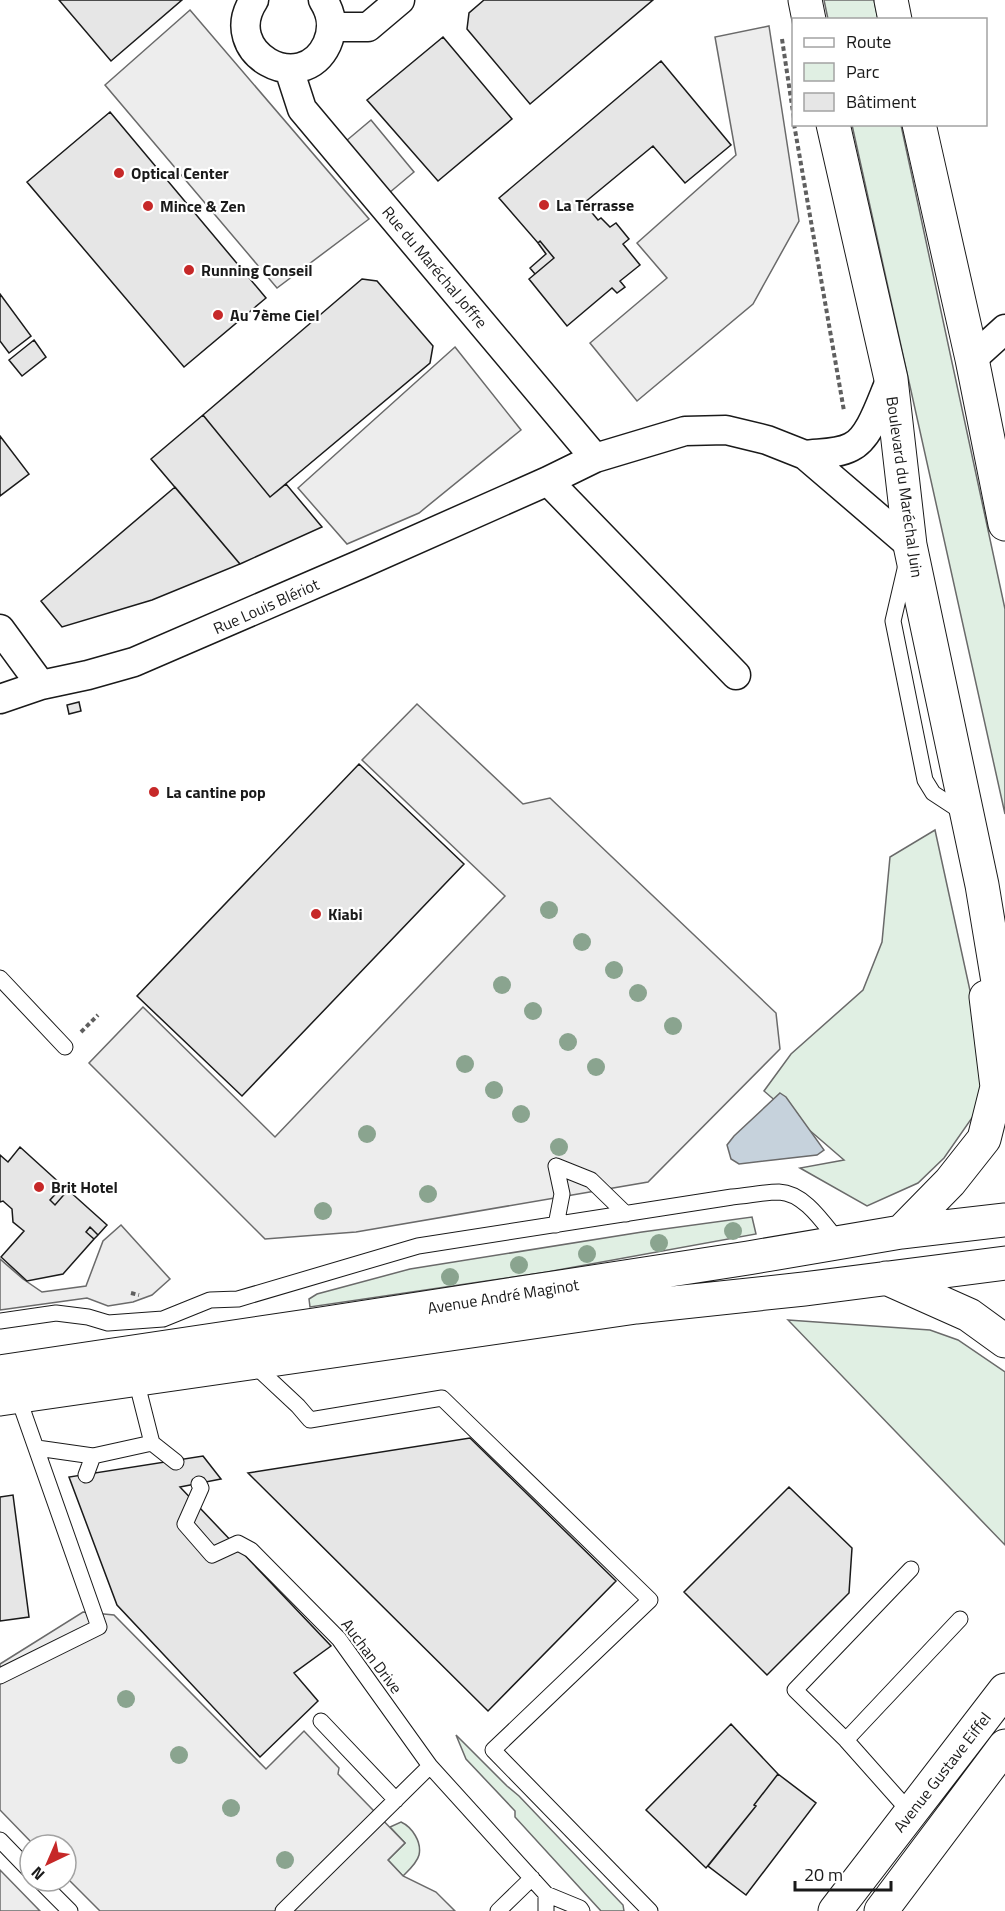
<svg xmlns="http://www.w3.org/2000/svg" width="1005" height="1911" font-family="'Titillium Web',sans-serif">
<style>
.green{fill:#e0efe3;stroke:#6a6a6a;stroke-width:1.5}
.parking{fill:#ededed;stroke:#6a6a6a;stroke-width:1.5}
.water{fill:#c6d2dc;stroke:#6a6a6a;stroke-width:1.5}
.building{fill:#e6e6e6;stroke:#1a1a1a;stroke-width:1.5}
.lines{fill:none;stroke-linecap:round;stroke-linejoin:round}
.lane-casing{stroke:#1a1a1a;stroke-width:17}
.street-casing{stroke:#1a1a1a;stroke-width:31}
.primary-casing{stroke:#1a1a1a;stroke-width:35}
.path{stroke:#5f5f5f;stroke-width:4;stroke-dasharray:4.5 3;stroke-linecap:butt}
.lane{stroke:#fff;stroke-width:15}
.street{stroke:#fff;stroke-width:28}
.primary{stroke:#fff;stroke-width:33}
.tree{fill:#8aa48f}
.poi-dot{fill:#c62828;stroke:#fff;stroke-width:2}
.labels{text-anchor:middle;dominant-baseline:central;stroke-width:4.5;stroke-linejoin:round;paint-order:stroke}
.poi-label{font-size:16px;font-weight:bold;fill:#1a1a1a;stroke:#fff;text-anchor:start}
.street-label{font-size:16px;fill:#1a1a1a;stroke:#fff}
</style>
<rect width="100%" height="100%" fill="#fff"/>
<path class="green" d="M824,0H874L878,19H828Z
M852,125H901L1005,609V814Z
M935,830L986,1064L974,1115L944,1158L918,1183L867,1206L800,1168L844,1160L764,1091L791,1054L863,990L882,942L890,857Z
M752,1217L756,1234L547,1272L310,1307L309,1299L317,1294L410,1269L642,1232Z
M788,1320L930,1330L958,1340L1005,1372V1545Z
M456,1735L507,1786L519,1796L623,1905L624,1911H601L515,1817V1811L466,1759Z
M401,1822C412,1827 422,1842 419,1855C417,1863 409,1870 403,1876L388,1860L405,1843L390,1827Z"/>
<path class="parking" d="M190,10L369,219L277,288L105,85Z
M769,26L799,221L753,304L637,401L590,343L667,278L637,243L736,155L715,37Z
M371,120L414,172L389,193L346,141Z
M455,347L521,430L419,513L347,544L298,488Z
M417,704L523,804L550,798L776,1013L780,1049L648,1182L356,1232L265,1239L89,1063L143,1007L275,1137L505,896L362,760Z
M121,1225L170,1279L152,1295L133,1302L108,1306L87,1298L0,1310V1259L23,1279L42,1292L86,1286L103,1241Z
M83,1612L114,1615L266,1769L304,1731L339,1768L338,1774L405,1843L388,1860L403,1876L436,1892L455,1911H100L66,1877V1845H34L0,1810V1664Z
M0,1870L40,1911H0Z"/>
<path class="water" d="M780,1093L786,1097L824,1150L817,1155L739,1164L731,1159L727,1145L734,1136Z"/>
<path class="building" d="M59,0H182L111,61Z
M484,0H653L530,104L467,29L469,13Z
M443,37L512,119L438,181L367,100Z
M661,61L731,145L685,183L653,146L584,203L598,220L601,218L610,227L616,223L629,239L623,244L640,265L620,281L625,287L617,293L612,288L567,326L529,279L554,258L540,241L538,243L499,198Z
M110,112L266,298L184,367L27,182Z
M540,241L554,258L535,274L530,268L546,254L538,243Z
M362,279L377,281L433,346L430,363L270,497L203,415Z
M0,294L31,336L9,353L0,341Z
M34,340L46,357L22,376L9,360Z
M203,415L270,497L286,484L322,527L240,564L151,459Z
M0,436L29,474L0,496Z
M175,487L240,564L152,600L62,627L41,601Z
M79,702L81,711L69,714L67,705Z
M359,764L464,864L242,1096L137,996Z
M20,1147L63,1186L50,1200L55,1205L68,1190L107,1225L98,1235L90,1227L86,1232L94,1239L63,1274L27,1281L1,1257L24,1231L13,1222L12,1209L3,1201L0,1202V1155L8,1162Z
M63,1186L68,1190L55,1205L50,1200Z
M90,1227L98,1235L94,1239L86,1232Z
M470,1438L616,1581L488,1711L248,1473Z
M203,1456L221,1479L180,1487L331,1646L294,1673L318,1701L260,1757L117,1605L69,1477Z
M789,1487L852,1548L849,1593L767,1675L684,1592Z
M13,1495L29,1617L0,1621V1497Z
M731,1724L778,1774L754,1805L756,1806L706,1868L646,1810Z
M778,1774L816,1803L746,1895L708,1866L756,1806L754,1805Z"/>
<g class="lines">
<defs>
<path id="lane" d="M906,565L893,621L925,780L933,793L965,814
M0,978L65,1047
M556,1166L591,1180L626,1214
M556,1225L562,1194L556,1166
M0,1321L56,1313L88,1317L108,1323L163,1319L210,1300L238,1299L418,1246L732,1197C747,1196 764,1192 779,1192C805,1193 824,1224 839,1242
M252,1363L298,1406L310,1420L442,1398L650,1600L493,1750L650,1911
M136,1380L152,1443
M37,1448L93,1456
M86,1475L93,1456L152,1443L176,1462
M199,1484L201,1488L185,1524L212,1555L238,1543L251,1550L339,1639L430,1766
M0,1676L99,1627L18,1397
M321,1721L396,1800
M846,1740L960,1619
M910,1812L846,1740L795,1690L911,1569
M0,1840L30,1871
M40,1881L70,1911
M546,1894V1911
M283,1911L430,1766L546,1894L580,1908L582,1911
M498,1911L532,1878"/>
<path id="street" d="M254,0C219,53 302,98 327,44C334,28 332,14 323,0
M331,27H368L400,0
M289,69L302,109L595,458
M972,359L1005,329
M805,455C819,453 838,454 851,447C871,438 882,398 891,379
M548,481L736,675
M0,629L41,685L88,675L134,662L361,564L548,481L595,458L685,431L726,430L767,440L805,455L910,545
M0,699L41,685"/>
<path id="primary" d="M805,0L809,20
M891,0L895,20
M833,124L891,379L910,545L982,885L1005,1024
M919,124L972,359L1005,524
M901,1232L950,1182L984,1139L997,1087L986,997
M886,1278L969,1315L1005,1341
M0,1372L314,1325L748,1258L901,1232L1005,1220
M0,1399L636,1307L804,1289L1005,1263
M835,1911L1005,1690
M881,1911L1005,1746"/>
</defs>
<use href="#lane" class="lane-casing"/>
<use href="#street" class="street-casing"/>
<use href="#primary" class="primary-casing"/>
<path class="path" d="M782,39L794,119
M794,124L844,411
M81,1032L98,1015
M131,1293L139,1295"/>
<use href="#lane" class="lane"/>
<use href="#street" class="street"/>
<use href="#primary" class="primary"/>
</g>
<g class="tree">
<circle cx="549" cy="910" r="9"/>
<circle cx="582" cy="942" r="9"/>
<circle cx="614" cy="970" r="9"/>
<circle cx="502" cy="985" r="9"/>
<circle cx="638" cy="993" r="9"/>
<circle cx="533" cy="1011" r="9"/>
<circle cx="673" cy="1026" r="9"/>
<circle cx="568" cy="1042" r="9"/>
<circle cx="465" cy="1064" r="9"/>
<circle cx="596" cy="1067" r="9"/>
<circle cx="494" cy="1090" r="9"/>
<circle cx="521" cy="1114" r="9"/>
<circle cx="367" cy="1134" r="9"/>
<circle cx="559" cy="1147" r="9"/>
<circle cx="428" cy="1194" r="9"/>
<circle cx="323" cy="1211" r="9"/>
<circle cx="733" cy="1231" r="9"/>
<circle cx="659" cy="1243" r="9"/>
<circle cx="587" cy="1254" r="9"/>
<circle cx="519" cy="1265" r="9"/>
<circle cx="450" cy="1277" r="9"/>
<circle cx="126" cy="1699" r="9"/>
<circle cx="179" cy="1755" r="9"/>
<circle cx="231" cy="1808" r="9"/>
<circle cx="285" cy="1860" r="9"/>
</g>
<g class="poi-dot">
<circle cx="119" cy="173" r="6"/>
<circle cx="544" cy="205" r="6"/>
<circle cx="148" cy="206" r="6"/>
<circle cx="189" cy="270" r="6"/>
<circle cx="218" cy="315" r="6"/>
<circle cx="154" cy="792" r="6"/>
<circle cx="316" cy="914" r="6"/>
<circle cx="39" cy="1187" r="6"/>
</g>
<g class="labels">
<g class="poi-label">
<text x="131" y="173">Optical Center</text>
<text x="556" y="205">La Terrasse</text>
<text x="160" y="206">Mince &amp; Zen</text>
<text x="201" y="270">Running Conseil</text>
<text x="230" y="315">Au 7ème Ciel</text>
<text x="166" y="792">La cantine pop</text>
<text x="328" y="914">Kiabi</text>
<text x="51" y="1187">Brit Hotel</text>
</g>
<g class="street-label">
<text transform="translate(435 267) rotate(50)">Rue du Maréchal Joffre</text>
<text transform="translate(905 487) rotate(82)">Boulevard du Maréchal Juin</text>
<text transform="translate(266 606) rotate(-24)">Rue Louis Blériot</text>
<text transform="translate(503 1296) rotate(-9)">Avenue André Maginot</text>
<text transform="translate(372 1656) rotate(53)">Auchan Drive</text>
<text transform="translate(942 1772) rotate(-52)">Avenue Gustave Eiffel</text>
</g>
</g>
<rect x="792" y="18" width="195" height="108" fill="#ffffff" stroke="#a3a3a3" stroke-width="1.5"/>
<rect x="804" y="38" width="30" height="9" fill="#ffffff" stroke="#a3a3a3" stroke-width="1.5"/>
<text x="846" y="48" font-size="18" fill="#1a1a1a">Route</text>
<rect x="804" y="63" width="30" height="18" fill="#e0efe3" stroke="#a3a3a3" stroke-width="1.5"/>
<text x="846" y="78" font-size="18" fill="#1a1a1a">Parc</text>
<rect x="804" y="93" width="30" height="18" fill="#e6e6e6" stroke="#a3a3a3" stroke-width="1.5"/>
<text x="846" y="108" font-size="18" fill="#1a1a1a">Bâtiment</text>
<g transform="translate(48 1863) rotate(224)"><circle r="28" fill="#ffffff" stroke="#a3a3a3" stroke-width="1.5"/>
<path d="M0-4.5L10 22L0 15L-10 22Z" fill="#c62828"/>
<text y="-9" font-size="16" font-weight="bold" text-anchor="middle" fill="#1a1a1a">N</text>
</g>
<path d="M795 1881v9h96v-9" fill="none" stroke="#1a1a1a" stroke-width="3"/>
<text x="804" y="1881" font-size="18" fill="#1a1a1a" stroke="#ffffff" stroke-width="4.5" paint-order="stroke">20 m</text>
</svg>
